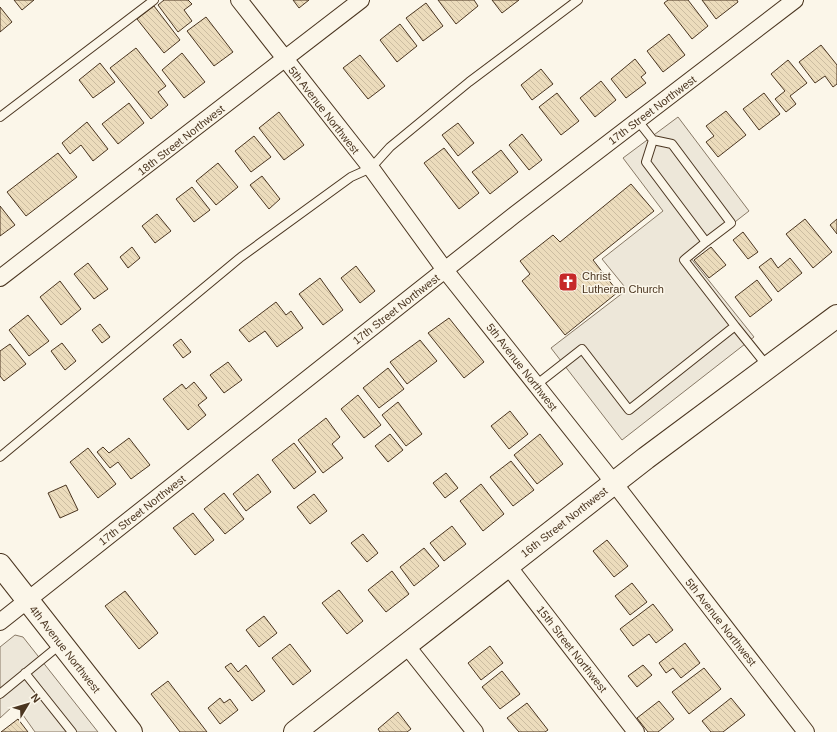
<svg xmlns="http://www.w3.org/2000/svg" width="837" height="732" font-family="Arial,sans-serif">
<style>
.parking{fill:#ede7d9;stroke:#887966}
.building{fill:url(#building-back-hatch);stroke:#4a3520}
.lines{fill:none;stroke-linecap:round;stroke-linejoin:round}
.lane-casing{stroke:#4a3520;stroke-width:10}
.street-casing{stroke:#4a3520;stroke-width:18}
.secondary-casing{stroke:#4a3520;stroke-width:24}
.lane{stroke:#fbf6e9;stroke-width:8}
.street{stroke:#fbf6e9;stroke-width:16}
.secondary{stroke:#fbf6e9;stroke-width:22}
.labels{text-anchor:middle;dominant-baseline:central;stroke-width:3;stroke-linejoin:round;paint-order:stroke}
.street-label{font-size:11px;fill:#4a3520;stroke:#fbf6e9}
.poi-label{font-size:11px;fill:#4a3520;stroke:#fbf6e9;text-anchor:start}
</style>
<defs>
<pattern id="building-back-hatch" width="6" height="6" patternUnits="userSpaceOnUse"><rect width="6" height="6" fill="#ecdcbc"/><path d="M-1 5l2 2M0 0l6 6M5-1l2 2" fill="none" stroke="#ccbda1"/></pattern>
</defs>
<rect width="100%" height="100%" fill="#fbf6e9"/>
<path class="parking" d="M678,117L749,211L690,257L754,337L622,440L551,348L624,292V286L602,259L663,211L623,158Z
M15,635L23,637L98,732H35L18,708L12,707L0,718V647Z"/>
<path class="building" d="M14,0H34L22,10Z
M164,0H188L192,4L184,10L192,21L178,32L158,5Z
M293,0H309L299,8Z
M438,0H474L478,6L456,24Z
M492,0H519L502,13Z
M668,0H688L708,26L692,39L664,3Z
M702,0H737L738,2L716,19Z
M426,3L443,26L423,41L406,18Z
M154,6L180,40L164,53L137,19Z
M0,7L12,22L0,32Z
M206,17L233,52L214,66L187,31Z
M400,24L417,46L397,62L380,40Z
M669,34L685,55L663,72L647,51Z
M821,45L837,65V84L833,87L825,76L815,83L799,62Z
M136,48L166,86L158,92L168,105L151,119L110,68Z
M182,53L205,82L184,98L162,70Z
M360,55L385,86L368,99L343,68Z
M635,59L646,73L641,77L646,83L626,98L611,79Z
M788,60L807,83L790,96L796,104L786,112L775,99L785,91L771,74Z
M100,63L115,82L93,98L79,80Z
M541,69L553,84L532,100L521,85Z
M601,81L616,100L595,117L580,98Z
M557,93L579,121L561,135L539,107Z
M764,93L780,114L759,130L743,109Z
M129,103L144,123L118,144L102,124Z
M726,111L746,135L718,157L706,142L714,136L706,126Z
M279,112L304,145L284,160L259,128Z
M87,122L108,149L93,161L81,145L70,154L62,143Z
M458,123L474,143L458,156L442,135Z
M522,134L542,160L529,170L509,145Z
M254,136L271,157L251,172L235,151Z
M444,148L479,193L459,209L424,163Z
M501,150L518,172L490,194L472,172Z
M58,153L77,177L26,216L7,192Z
M218,163L238,187L216,205L196,181Z
M262,176L280,199L269,209L250,185Z
M631,184L654,211L593,260L618,292L565,335L522,281L530,274L520,261L553,235L560,242Z
M192,187L210,210L194,222L176,199Z
M0,206L15,225L0,236Z
M157,214L171,231L155,243L142,226Z
M805,219L832,252L813,268L786,234Z
M837,219V234L830,225Z
M743,232L758,252L748,259L733,240Z
M132,247L140,258L128,268L120,257Z
M711,247L726,265L709,278L694,260Z
M771,258L778,268L790,258L802,273L778,292L759,267Z
M88,263L108,289L94,299L74,274Z
M356,266L375,291L360,303L341,278Z
M320,278L343,310L323,325L299,294Z
M757,280L772,300L750,317L735,297Z
M60,281L81,309L61,325L40,297Z
M276,302L286,315L291,311L303,328L277,347L265,331L249,342L239,330Z
M28,315L49,341L29,356L9,330Z
M449,318L484,362L464,378L428,333Z
M100,324L110,337L102,343L92,330Z
M181,339L191,352L183,358L173,345Z
M420,340L437,361L407,384L390,362Z
M62,343L76,361L65,370L51,351Z
M10,344L26,364L4,381L0,376V351Z
M228,362L242,380L224,393L210,375Z
M388,368L404,389L379,408L363,388Z
M194,382L207,398L198,405L206,415L188,430L163,399L182,384L186,389Z
M358,395L381,425L364,438L341,409Z
M398,402L422,434L406,446L382,415Z
M510,411L528,434L509,449L491,426Z
M326,418L340,437L332,444L343,458L323,473L298,440Z
M390,434L403,450L388,462L375,446Z
M540,434L563,464L537,484L514,455Z
M129,438L150,465L131,479L118,462L110,468L97,452L103,447L109,453Z
M294,443L316,472L294,489L272,460Z
M88,448L116,484L98,498L70,462Z
M511,461L534,490L513,506L490,477Z
M446,473L458,488L445,498L433,483Z
M258,474L271,492L246,511L233,494Z
M481,484L504,514L483,531L460,501Z
M66,485L78,510L60,518L48,493Z
M224,493L244,519L225,534L204,509Z
M314,494L327,511L310,524L297,507Z
M193,513L214,540L195,555L173,528Z
M452,526L466,544L444,561L430,543Z
M363,534L378,553L367,562L351,543Z
M607,540L628,566L614,577L593,551Z
M424,548L439,566L414,586L400,567Z
M392,571L409,594L386,612L368,590Z
M632,583L647,602L630,615L615,596Z
M339,590L363,621L347,634L322,603Z
M125,591L158,633L139,649L105,606Z
M653,604L673,630L656,643L649,634L633,646L620,629Z
M264,616L277,633L259,647L246,630Z
M685,643L700,663L681,678L673,668L666,673L659,663Z
M290,644L311,671L293,685L272,658Z
M490,646L503,663L481,680L468,663Z
M231,663L238,672L246,665L265,691L252,701L225,667Z
M643,665L652,675L637,687L628,676Z
M704,668L721,689L689,714L672,692Z
M502,671L520,694L500,709L482,687Z
M168,681L207,732H180L151,694Z
M220,698L224,703L230,699L238,710L220,724L208,708Z
M731,698L745,715L723,732H711L702,721Z
M659,701L674,719L658,732H648L637,718Z
M527,703L548,730L545,732H519L507,718Z
M398,712L411,729L407,732H380L378,729Z
M18,719L28,732H1Z"/>
<g class="lines">
<defs>
<path id="lane" d="M0,117L154,0
M638,121L653,140L646,162L706,242L684,260L735,326
M653,140L672,144L731,223L706,242
M536,385L582,349L629,410L735,326L768,367
M0,457L241,257L351,177L371,168L390,147L469,82L578,0
M25,673L72,732
M0,694L61,644"/>
<path id="street" d="M239,0L371,168L445,270L614,483L806,732
M0,278L361,0
M508,566L636,732
M0,622L513,216L795,0
M406,645L475,732"/>
<path id="secondary" d="M0,565L131,732
M295,732L646,458L837,316"/>
</defs>
<use href="#lane" class="lane-casing"/>
<use href="#street" class="street-casing"/>
<use href="#secondary" class="secondary-casing"/>
<use href="#lane" class="lane"/>
<use href="#street" class="street"/>
<use href="#secondary" class="secondary"/>
</g>
<defs>
<symbol id="church-square" viewBox="-11 -11 22 22"><rect x="-9" y="-9" width="18" height="18" rx="4" fill="#c62828" stroke="#fbf6e9"/><path d="M-1.2-6h2.4v3.5h3.3v2.4h-3.3V6h-2.4V-.1h-3.3v-2.4h3.3Z" fill="#fff"/></symbol>
</defs>
<g fill-rule="evenodd">
<use href="#church-square" x="557" y="271" width="22" height="22"/>
</g>
<g class="labels">
<g class="street-label">
<text transform="translate(324 110) rotate(52)">5th Avenue Northwest</text>
<text transform="translate(652 110) rotate(-37)">17th Street Northwest</text>
<text transform="translate(181 140) rotate(-38)">18th Street Northwest</text>
<text transform="translate(396 309) rotate(-38)">17th Street Northwest</text>
<text transform="translate(522 367) rotate(52)">5th Avenue Northwest</text>
<text transform="translate(142 510) rotate(-38)">17th Street Northwest</text>
<text transform="translate(564 522) rotate(-38)">16th Street Northwest</text>
<text transform="translate(721 622) rotate(52)">5th Avenue Northwest</text>
<text transform="translate(65 649) rotate(52)">4th Avenue Northwest</text>
<text transform="translate(572 649) rotate(52)">15th Street Northwest</text>
</g>
<g class="poi-label">
<text x="582" y="276">Christ<tspan x="582" dy="13">Lutheran Church</tspan></text>
</g>
</g>
<g transform="translate(28 704) rotate(52)" stroke="#fbf6e9" stroke-width="3" paint-order="stroke">
<path d="M0-3L7 15L0 10L-7 15Z" fill="#4a3520"/>
<text y="-6" font-size="11" font-weight="bold" text-anchor="middle" fill="#4a3520">N</text>
</g>
</svg>
